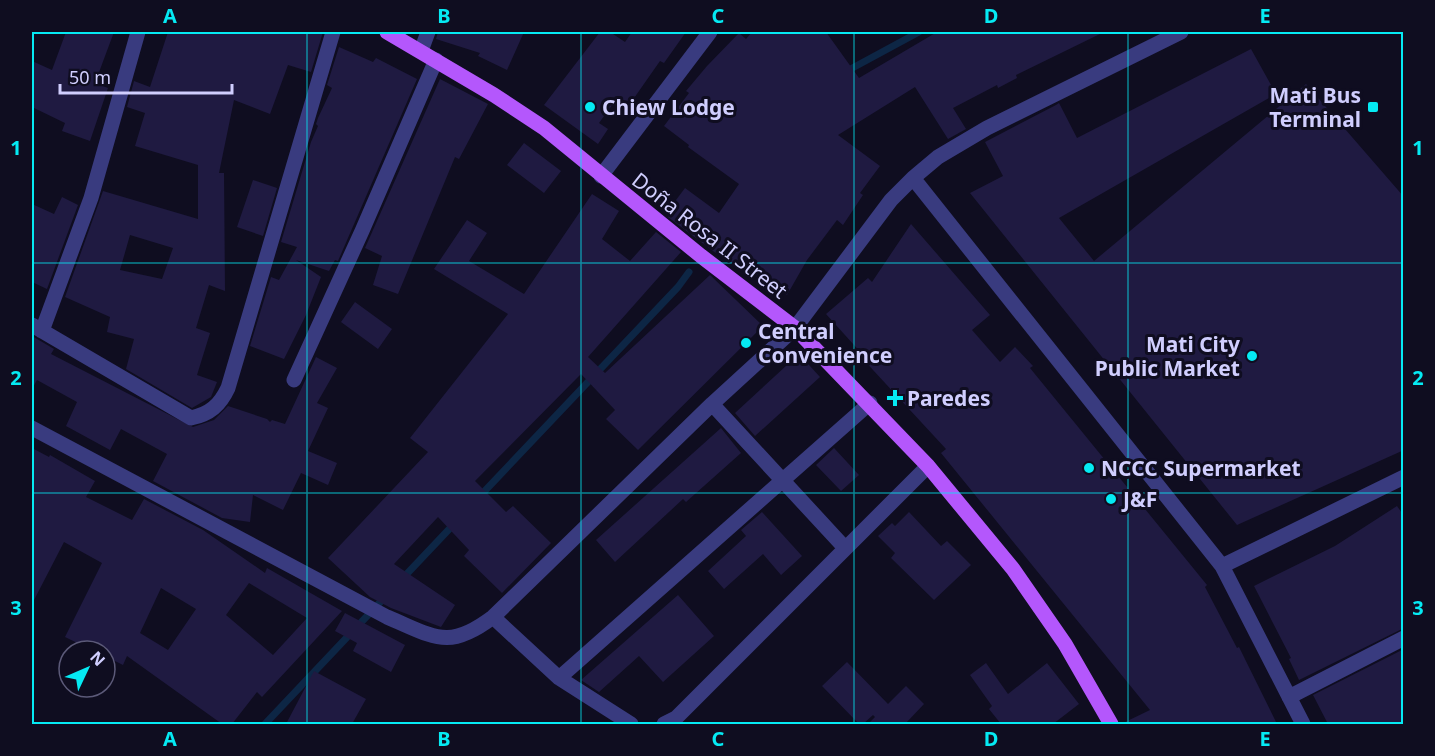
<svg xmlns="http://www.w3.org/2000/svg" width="1435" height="756" font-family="'Noto Sans',sans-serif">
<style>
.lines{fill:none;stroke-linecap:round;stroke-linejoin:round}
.stream{stroke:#0d2645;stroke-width:7}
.building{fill:#1f1a41;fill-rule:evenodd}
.minor{stroke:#393b7f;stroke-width:15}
.major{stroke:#b457fc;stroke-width:15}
.grid{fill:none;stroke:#05eaf3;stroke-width:1.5;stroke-opacity:0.55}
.poi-dot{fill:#05eaf3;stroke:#0f0d20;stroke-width:2}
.labels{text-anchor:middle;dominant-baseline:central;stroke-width:6;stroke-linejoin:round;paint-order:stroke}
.poi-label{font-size:21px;font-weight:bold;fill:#d0cefe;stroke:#0f0d20;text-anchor:start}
.street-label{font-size:21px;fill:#d0cefe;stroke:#0f0d20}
.neatline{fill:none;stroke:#05eaf3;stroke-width:2}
.grid-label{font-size:20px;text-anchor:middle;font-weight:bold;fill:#05eaf3}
</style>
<rect width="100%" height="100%" fill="#0f0d20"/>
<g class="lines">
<path class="stream" d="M845,72L919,32
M480,496L678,287L689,272
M402,579L454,524
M265,724L386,596"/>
</g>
<path class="building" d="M66,32H114L95,83L108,88L90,141L62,131L65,123L32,107V61L52,70Z
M168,32H323L311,72L288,65L270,114L234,100L219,173H224L225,291L209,285L196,328L210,333L197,375L217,382L211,397L192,408L126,369L134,339L107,332L110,317L65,297L103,191L198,219V165L135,146L145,113L127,107L134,81L150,87ZM130,235L173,248L162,279L120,270Z
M438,32H524L507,70L478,56L480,53L436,39Z
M600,32H610L625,42L632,32H686L664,63L660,61L632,101L630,99L626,103L618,97L599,123L608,129L598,144L544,105Z
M752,32H826L859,78L937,32H1104L1016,75L1017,78L998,88L997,85L953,108L966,129L948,139L915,87L838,135L880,166L860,193L863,195L843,225L837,220L807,260L787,295L725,260L668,217L670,215L667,212L685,188L719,213L739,184L688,147L689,145L664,126L689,93L686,91L707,66L739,33L746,39Z
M339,47L373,62L376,58L417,79L338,261L335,260L329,271L296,260L321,277L306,315L284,359L250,346L271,277L279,280L297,247L281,242L311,142L318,126L316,124L318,118L332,88L327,85Z
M1251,49L1276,94L1059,218L1094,261L1306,84L1404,197V450L1237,525L970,193L1003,176L985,142L1056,105L1059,103L1077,138Z
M440,79L488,104L459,159L455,157L398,294L373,285L382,256L365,248Z
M524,143L561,171L544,193L507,165Z
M253,180L277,188L263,236L237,227Z
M592,194L619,211L602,239L630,261L656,232L681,252L588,357L605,373L710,275L763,326L638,450L606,419L615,410L581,374L475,481L506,512L513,506L551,543L502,593L464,556L469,550L438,517L394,564L455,605L441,627L391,608L370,597L328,558L428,452L410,438L508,314L434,269L467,220L487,233L469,261L524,294Z
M62,197L78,205L47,289L32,282V204L54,214Z
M911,224L990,315L972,330L1000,362L1015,347L1033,366L1030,368L1207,585L1205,587L1237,648L1239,647L1277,724H1121L1150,710L941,453L946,449L861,357L863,355L826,314L868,278L872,282Z
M355,302L392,329L378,349L341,322Z
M32,336L54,349L51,354L193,427L214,420L228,406L267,419L270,422L272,420L285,424L316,357L337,368L317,403L328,408L308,451L337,463L328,485L301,473L283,510L253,495L250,522L222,518L153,481L167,454L121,429L110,450L66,426L77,402L37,380L32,389Z
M799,354L820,377L755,436L735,413Z
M721,428L741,453L686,502L683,499L615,562L596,540Z
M32,448L49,457L50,455L95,481L86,497L132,520L144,499L203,530L265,573L267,568L342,611L262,697L257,692L232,724H222L127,656L123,665L105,656V651H94L65,637L102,563L64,542L32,604ZM249,583L307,618L273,655L226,615ZM161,588L196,609L168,650L140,633Z
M834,448L859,475L841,491L816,465Z
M1397,506L1404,516V628L1299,680L1289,659L1291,658L1254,586L1335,546Z
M762,512L802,556L781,575L763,554L724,589L708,571L746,536L741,530Z
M909,512L941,546L947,541L971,565L934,600L891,558L895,553L878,536L892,523L895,526Z
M678,595L714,636L663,682L639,656L599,692L581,680Z
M345,613L405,645L391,672L353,651L357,643L335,631Z
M1404,649V724H1328L1313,695Z
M847,662L888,704L906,686L924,704L906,723L907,724H868L875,717L873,715L863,724H859L822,686Z
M986,663L1008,694L1047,663L1079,704L1053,724H1001L989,709L992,706L970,675Z
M314,671L366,699L352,724H286Z"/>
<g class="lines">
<path class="minor" d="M421,51L428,32
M601,176L710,32
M913,178L1222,566L1303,724
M32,325L191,418C210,414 220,405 228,388L333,32
M42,331L91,198L138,32
M294,380L362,231L436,60
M712,404L845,548
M32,428L387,617C435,637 448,651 493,617L712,404L795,328L891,200L913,178L938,157L987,128L1181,32
M1222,566L1404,477
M493,617L559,678L631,724
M559,678L870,403
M1289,697L1404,638
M664,724L676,718L928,466"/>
<path class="major" d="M387,32L494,95L544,128L701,256L795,328L928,466L1013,569L1065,644L1111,724"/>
</g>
<path class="grid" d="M307,32V724M581,32V724M854,32V724M1128,32V724M32,263H1404M32,493H1404"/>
<g class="poi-dot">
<circle cx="590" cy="107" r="6"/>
<rect x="1367" y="101" width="12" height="12" rx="3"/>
<circle cx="746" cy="343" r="6"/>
<circle cx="1252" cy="356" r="6"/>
<path d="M892 389h6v6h6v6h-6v6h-6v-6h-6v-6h6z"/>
<circle cx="1089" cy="468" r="6"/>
<circle cx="1111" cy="499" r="6"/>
</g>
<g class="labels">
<g class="poi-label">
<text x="1361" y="95" text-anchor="end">Mati Bus<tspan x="1361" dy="24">Terminal</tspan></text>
<text x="602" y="107">Chiew Lodge</text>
<text x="758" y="331">Central<tspan x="758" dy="24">Convenience</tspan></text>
<text x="1240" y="344" text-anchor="end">Mati City<tspan x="1240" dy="24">Public Market</tspan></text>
<text x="907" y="398">Paredes</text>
<text x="1101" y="468">NCCC Supermarket</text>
<text x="1123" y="499">J&amp;F</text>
</g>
<g class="street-label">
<text transform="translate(710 235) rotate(38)">Doña Rosa II Street</text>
</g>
</g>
<rect width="1435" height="756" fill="none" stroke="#0f0d20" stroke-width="66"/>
<g transform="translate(87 669) rotate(46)"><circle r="28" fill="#0f0d20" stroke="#5c5a79" stroke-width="1.5"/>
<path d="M0-4.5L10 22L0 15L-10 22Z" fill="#05eaf3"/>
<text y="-9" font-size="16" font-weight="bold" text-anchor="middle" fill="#d0cefe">N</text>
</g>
<path d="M60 84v9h172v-9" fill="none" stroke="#d0cefe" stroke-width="3"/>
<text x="69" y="84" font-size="18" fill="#d0cefe" stroke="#0f0d20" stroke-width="4.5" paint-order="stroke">50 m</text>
<rect x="33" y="33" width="1369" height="690" class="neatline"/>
<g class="grid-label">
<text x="170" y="23">A</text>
<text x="444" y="23">B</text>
<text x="718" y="23">C</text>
<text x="991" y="23">D</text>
<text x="1265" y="23">E</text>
<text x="16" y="155">1</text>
<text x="1418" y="155">1</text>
<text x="16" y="385">2</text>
<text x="1418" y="385">2</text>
<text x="16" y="615">3</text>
<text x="1418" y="615">3</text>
<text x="170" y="746">A</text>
<text x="444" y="746">B</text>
<text x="718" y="746">C</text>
<text x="991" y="746">D</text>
<text x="1265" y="746">E</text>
</g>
</svg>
